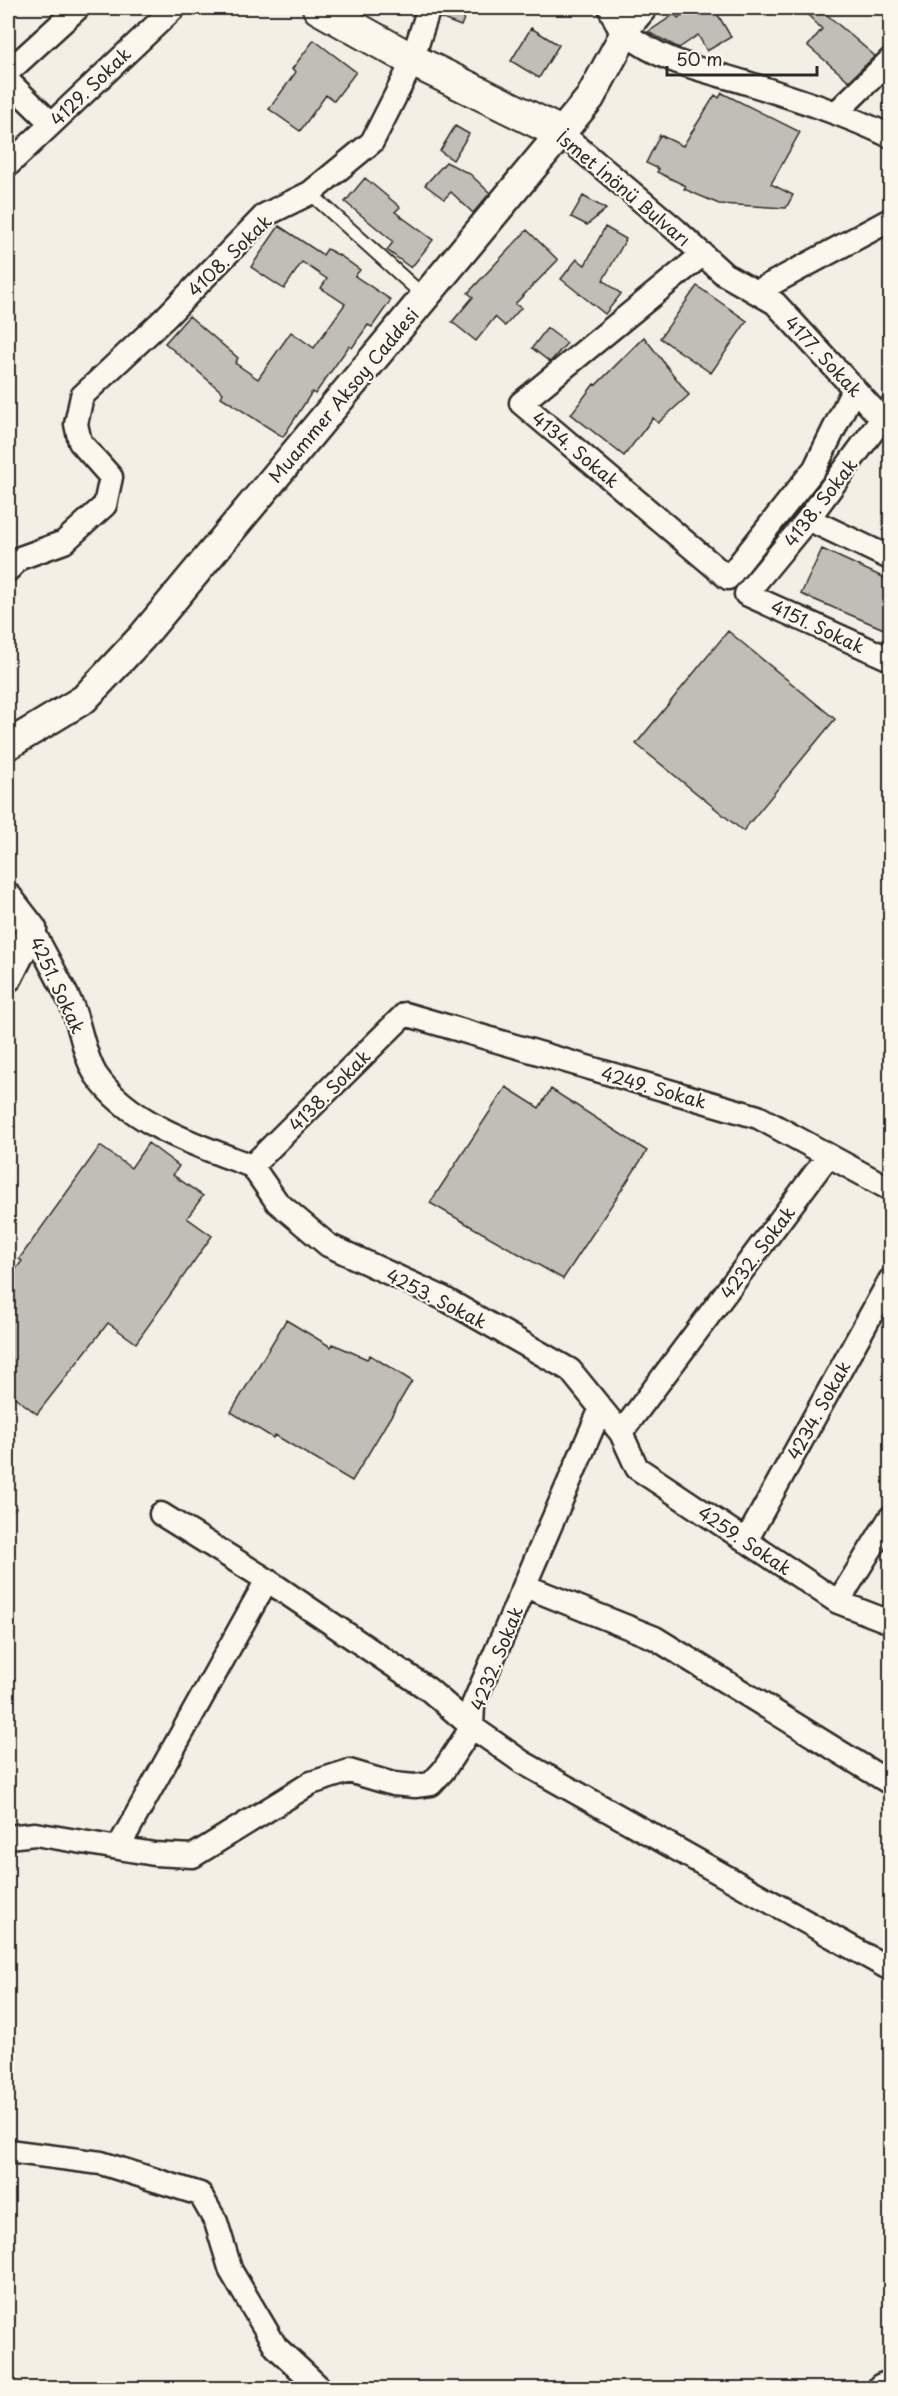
<svg xmlns="http://www.w3.org/2000/svg" width="898" height="2396" font-family="'Playpen Sans',sans-serif">
<style>
.building{fill:#c0beb6;stroke:#2b2b2b;stroke-width:1.5}
.lines{fill:none;stroke-linecap:round;stroke-linejoin:round}
.service-casing{stroke:#2b2b2b;stroke-width:16}
.minor-casing{stroke:#2b2b2b;stroke-width:27}
.tertiary-casing{stroke:#2b2b2b;stroke-width:33}
.secondary-casing{stroke:#2b2b2b;stroke-width:36}
.path{stroke:#2b2b2b;stroke-width:4;stroke-dasharray:4.5 4.5;stroke-linecap:butt}
.service{stroke:#fbf7ec;stroke-width:12}
.minor{stroke:#fbf7ec;stroke-width:22}
.tertiary{stroke:#fbf7ec;stroke-width:28}
.secondary{stroke:#fbf7ec;stroke-width:32}
.labels{text-anchor:middle;dominant-baseline:central;stroke-width:4.5;stroke-linejoin:round;paint-order:stroke}
.street-label{font-size:18px;fill:#2b2b2b;stroke:#fbf7ec}
</style>
<rect width="100%" height="100%" fill="#f3efe4"/>
<filter id="ink" filterUnits="userSpaceOnUse"><feTurbulence type="fractalNoise" baseFrequency=".0167" numOctaves="2"/><feDisplacementMap in="SourceGraphic" scale="12" xChannelSelector="R" yChannelSelector="G"/><feConvolveMatrix kernelMatrix="1 2 1 2 8 2 1 2 1" color-interpolation-filters="sRGB"/></filter>
<g filter="url(#ink)">
<path class="building" d="M442,8H468L461,26L440,18Z
M695,8H714L731,37L707,51L698,35L679,48L648,32L675,14L678,18Z
M801,8H819L875,56L849,81L808,46L822,29Z
M531,28L559,45L539,78L511,61Z
M314,40L356,72L334,101L326,95L300,131L269,109L296,72L292,69Z
M722,93L800,132L771,184L793,195L786,208L719,204L684,189L686,186L657,172L659,169L646,163L660,135L683,146L715,95L719,98Z
M455,126L469,134L453,160L440,151Z
M446,162L470,174L490,193L473,213L451,192L444,199L425,185Z
M365,178L400,207L395,212L433,240L411,268L387,250L393,242L389,238L345,202Z
M583,196L606,209L587,225L571,217Z
M279,226L323,255L327,249L342,257L360,270L355,276L391,300L372,327L368,325L352,348L349,346L315,394L312,392L283,437L221,397L223,393L165,343L189,316L238,358L235,363L258,379L291,332L314,348L345,304L321,288L327,279L302,262L284,289L251,267Z
M605,227L626,239L603,280L621,294L605,314L561,279L577,259L585,265Z
M527,230L558,260L515,304L521,308L505,326L495,317L476,341L452,322L473,297L468,293Z
M697,286L747,321L711,373L660,338Z
M547,328L567,343L550,362L532,348Z
M644,337L689,395L658,423L653,418L624,456L571,414L594,384L596,385Z
M822,549L891,581V632L801,594Z
M728,631L835,719L743,831L636,744Z
M506,1087L539,1108L551,1089L647,1151L563,1279L430,1203Z
M148,1143L179,1166L173,1175L203,1196L187,1218L212,1236L136,1343L108,1323L37,1414L8,1392V1280L22,1261L19,1259L100,1146L131,1168Z
M286,1320L331,1347L333,1344L367,1359L370,1355L412,1381L352,1481L275,1435L273,1438L231,1412Z"/>
<g class="lines">
<defs>
<path id="service" d="M310,193L425,297"/>
<path id="minor" d="M646,8L625,33C664,63 701,69 747,83C797,99 844,114 890,136
M8,72L78,8
M8,81L51,123
M837,112L890,60
M561,133L676,230L724,274L775,303L883,420L890,423
M8,165L174,8
M703,254L521,403L728,578L815,468L854,388
M756,292L890,220
M890,408L808,519L746,594L890,659
M808,519L890,558
M8,570L20,558L64,542L105,505L111,477L80,442L76,424L82,396L166,317L265,215L310,193L372,142L409,69L429,8
M32,929C45,955 60,980 72,1006C81,1028 84,1056 96,1075C129,1124 199,1146 252,1166
M252,1166L277,1202L328,1245L443,1298L570,1370L621,1433L637,1468L838,1602L890,1622
M252,1166L405,1014L758,1117L890,1189
M621,1433L828,1156
M161,1514L267,1580L428,1689L472,1727L522,1762L890,1969
M746,1541L890,1280
M525,1586L655,1638L890,1783
M838,1602L890,1518
M8,1837L35,1834L154,1854L193,1856L311,1783L349,1771L393,1784L415,1786L431,1784L443,1771L472,1727L473,1705L601,1408
M118,1848L267,1580
M8,2151L101,2163L200,2194L216,2222L231,2271L276,2347L320,2388"/>
<path id="tertiary" d="M8,745L84,699L142,637L561,133L590,98L625,33L613,8
M8,898L32,929L8,977
M882,2388L890,2385"/>
<path id="secondary" d="M319,8L412,60L561,133"/>
</defs>
<use href="#service" class="service-casing"/>
<use href="#minor" class="minor-casing"/>
<use href="#tertiary" class="tertiary-casing"/>
<use href="#secondary" class="secondary-casing"/>
<path class="path" d="M8,1503L16,1509"/>
<use href="#service" class="service"/>
<use href="#minor" class="minor"/>
<use href="#tertiary" class="tertiary"/>
<use href="#secondary" class="secondary"/>
</g>
</g>
<g class="labels">
<g class="street-label">
<text transform="translate(90 86) rotate(-44)">4129. Sokak</text>
<text transform="translate(624 188) rotate(40)">İsmet İnönü Bulvarı</text>
<text transform="translate(229 255) rotate(-44)">4108. Sokak</text>
<text transform="translate(824 356) rotate(47)">4177. Sokak</text>
<text transform="translate(343 395) rotate(-50)">Muammer Aksoy Caddesi</text>
<text transform="translate(576 449) rotate(40)">4134. Sokak</text>
<text transform="translate(820 502) rotate(-52)">4138. Sokak</text>
<text transform="translate(818 626) rotate(25)">4151. Sokak</text>
<text transform="translate(58 985) rotate(65)">4251. Sokak</text>
<text transform="translate(654 1087) rotate(16)">4249. Sokak</text>
<text transform="translate(329 1090) rotate(-45)">4138. Sokak</text>
<text transform="translate(757 1252) rotate(-53)">4232. Sokak</text>
<text transform="translate(437 1298) rotate(27)">4253. Sokak</text>
<text transform="translate(818 1410) rotate(-61)">4234. Sokak</text>
<text transform="translate(745 1540) rotate(34)">4259. Sokak</text>
<text transform="translate(496 1658) rotate(-68)">4232. Sokak</text>
</g>
</g>
<rect width="898" height="2396" fill="none" stroke="#fbf7ec" stroke-width="30"/>
<rect x="15" y="15" width="868" height="2366" fill="none" stroke="#2b2b2b" stroke-width="2" filter="url(#ink)"/>
<path d="M667 66v9h150v-9" fill="none" stroke="#2b2b2b" stroke-width="3"/>
<text x="676" y="66" font-size="18" fill="#2b2b2b" stroke="#fbf7ec" stroke-width="4.5" paint-order="stroke">50 m</text>
</svg>
